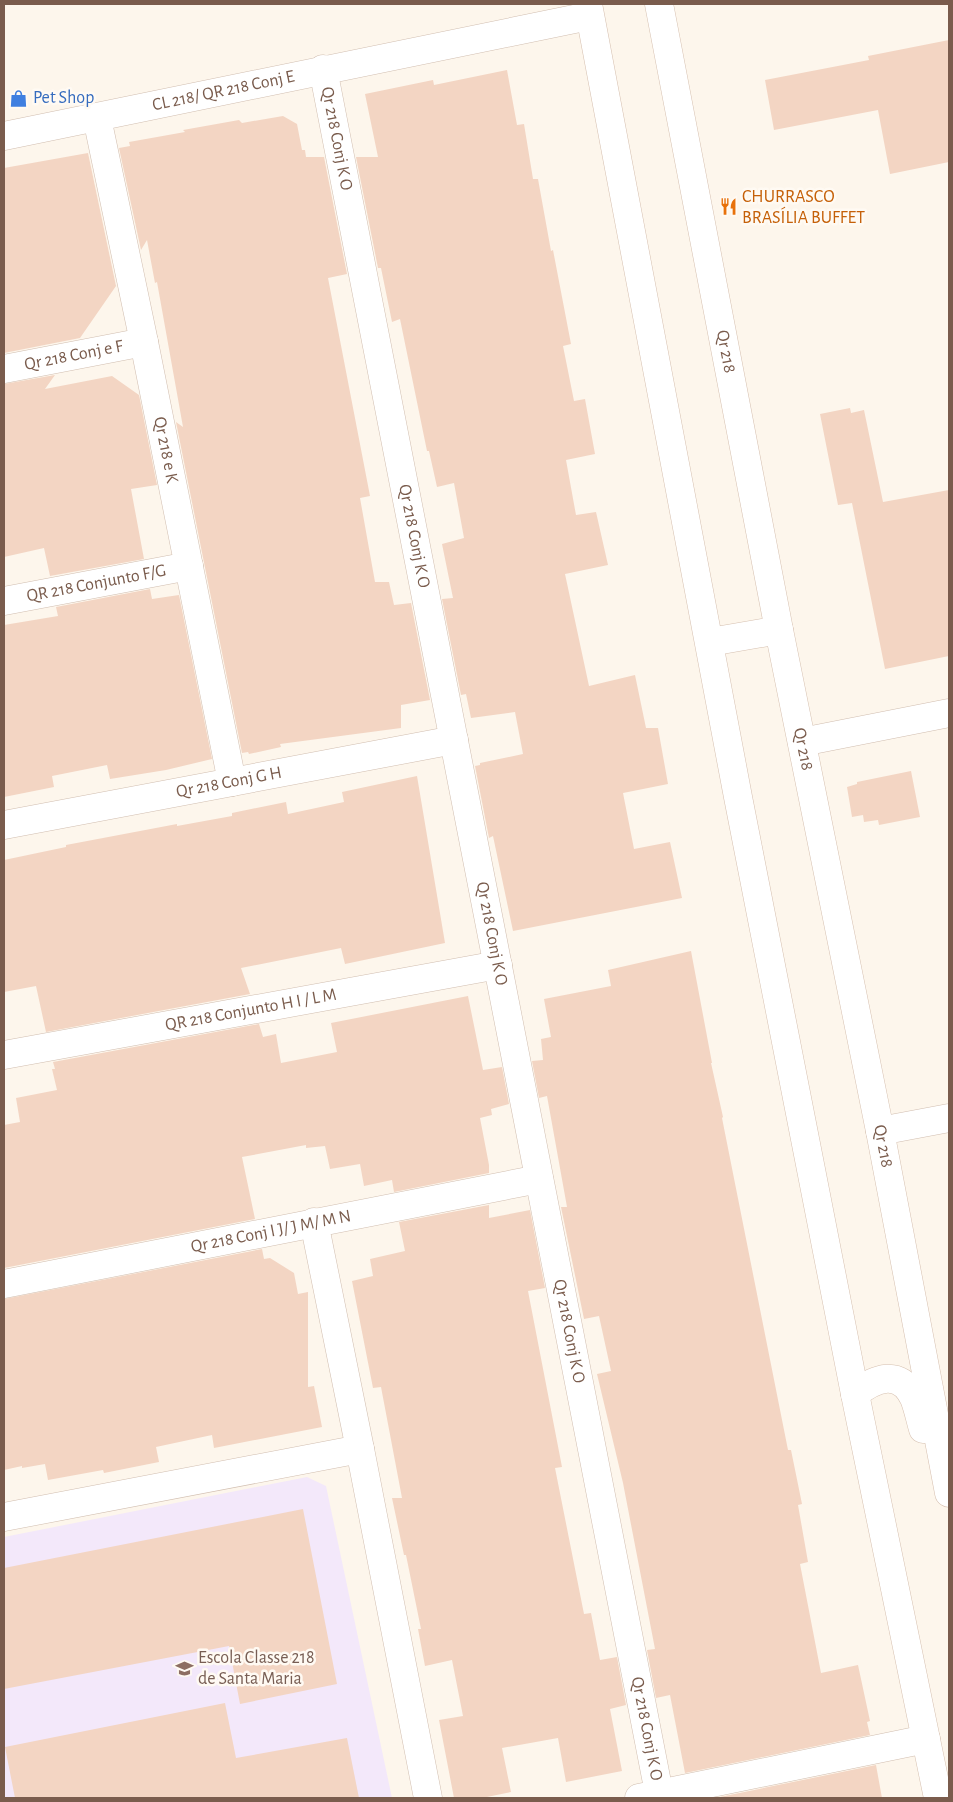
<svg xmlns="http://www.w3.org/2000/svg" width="953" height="1802" font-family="'Alegreya Sans',sans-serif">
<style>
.education{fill:#f3e8fa}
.building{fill:#f3d5c3}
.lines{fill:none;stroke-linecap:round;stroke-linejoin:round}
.minor-casing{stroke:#d1beb0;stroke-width:29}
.secondary-casing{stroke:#d6c0b0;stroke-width:29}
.minor{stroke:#fff;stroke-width:28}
.secondary{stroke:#fff;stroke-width:28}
.labels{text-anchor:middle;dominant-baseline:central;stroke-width:5;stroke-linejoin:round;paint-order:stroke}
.street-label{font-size:18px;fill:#7a5c4d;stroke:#fffaf3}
.shop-label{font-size:18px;fill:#366cbe;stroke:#fffaf3;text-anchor:start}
.food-label{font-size:18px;fill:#c56008;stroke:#fffaf3;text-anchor:start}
.education-label{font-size:18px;fill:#785e54;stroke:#fffaf3;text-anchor:start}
</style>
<rect width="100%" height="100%" fill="#fdf6ec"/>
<path class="education" d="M307,1477L326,1486L392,1798H4V1537Z"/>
<path class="building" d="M949,40V162L890,174L878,110L774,130L765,80L869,60L868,56Z
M507,70L517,125L524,124L533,179H538L551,251L553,250L571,344L563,346L574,401L585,399L595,454L566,460L576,515L596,512L608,565L565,574L589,686L635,675L646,728H658L668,784L623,793L634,849L670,842L682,898L513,931L493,836L489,838L475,766L480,765V763L523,754L515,712L471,718L466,694L461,695L442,599L453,598L442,544L464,538L454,483L437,487L429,451H427L400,319L392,322L381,268H378L356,157H378L365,94L433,80L434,85Z
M283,116L297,124L302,150H305L306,157H324L347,274L328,278L370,496L360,498L375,582H389L394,605L411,603L430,700L401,705V728L280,744L281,747L249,754L248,752L242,753L176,422L183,427L157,282L155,283L147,240L141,250L119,148L130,146L129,142L185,132L183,130L239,120L242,123Z
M88,153L116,286L80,338L4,353V168Z
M55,375L45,389L112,376L139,395L157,485L131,489L144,559L50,576L44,548L4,557V384Z
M850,408L851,413L864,410L883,502L949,490V656L885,669L852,503L838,505L820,414Z
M150,589L152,599L179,595L212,759L166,770L110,779L107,765L52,776L54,787L4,797V625L58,616L56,607Z
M911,771L920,817L879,825L878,820L864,822L863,815L852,817L847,787L857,784V782Z
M417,776L445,943L345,964L341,948L241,968L250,994L46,1032L36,986L4,992V860L66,847V845L177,824V826L232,816V813L286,802L288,814L344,802L342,792Z
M691,951L712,1063H711L723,1117L722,1118L788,1450H791L802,1504L798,1505L808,1562L800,1564L821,1673L858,1665L870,1721L867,1722L870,1735L685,1773L670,1695L656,1698L647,1650L655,1649L623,1483L597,1374L611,1371L599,1316L584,1319L561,1207H567L547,1096L539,1098L532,1061L543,1060L541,1039L551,1037L544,999L611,986L608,970Z
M468,996L483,1070L502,1067L509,1104L491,1109L492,1115L480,1118L489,1165V1173L394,1192L392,1180L364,1186L360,1164L330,1169L325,1146L306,1148V1145L242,1157L255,1219L4,1268V1125L20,1122L16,1098L57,1090L52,1069H55L53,1062L259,1024L263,1037L276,1034L281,1063L337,1052L331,1023Z
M489,1205V1218L530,1210L545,1288L528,1291L562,1467L555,1468L584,1614L591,1613L600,1660L617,1657L626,1705L610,1709L622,1771L566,1782L558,1738L502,1748L511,1792L482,1798H454L439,1720L463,1716L452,1660L425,1666L418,1629H421L406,1555H404L392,1498H402L381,1387L373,1388L352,1281L373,1276L370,1259L405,1251L399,1222Z
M262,1249L264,1259L270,1258L294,1273L298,1294L308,1292V1387L314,1386L322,1427L214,1448L212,1435L156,1447L159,1462L104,1473L103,1470L48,1480L45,1464L22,1468V1466L4,1470V1299Z
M303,1509L337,1684L240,1704L229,1646L4,1689V1568Z
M225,1703L236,1758L347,1738L359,1798H15L5,1747Z
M876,1765L882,1798H715Z"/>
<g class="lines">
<defs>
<g id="minor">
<path id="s1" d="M323,69L660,1798"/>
<path id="s2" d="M97,118L144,342L232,782"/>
<path id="s3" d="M4,136L589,16"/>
<path id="s4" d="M4,369L144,342"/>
<path id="s5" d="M4,601L189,566"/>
<path d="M802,742L949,713"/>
<path id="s6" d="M4,825L454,740"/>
<path id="s7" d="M4,1055L498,965"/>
<path d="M880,1131L949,1118"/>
<path d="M314,1222L360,1449"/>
<path id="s8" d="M4,1284L539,1179"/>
<path d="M4,1517L360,1449L428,1798"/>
<path d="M639,1798L926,1739"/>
</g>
<g id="secondary">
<path d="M588,4L738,797L855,1394L938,1798"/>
<path id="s9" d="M659,4L779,630L880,1131L949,1493"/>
<path d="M710,642L779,630"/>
<path d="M855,1394C875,1378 900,1368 914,1398C918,1408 920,1419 923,1429"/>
</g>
</defs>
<use href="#minor" class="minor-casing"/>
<use href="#secondary" class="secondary-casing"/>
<use href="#minor" class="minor"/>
<use href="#secondary" class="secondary"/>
</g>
<defs>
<symbol id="shop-bare" viewBox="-9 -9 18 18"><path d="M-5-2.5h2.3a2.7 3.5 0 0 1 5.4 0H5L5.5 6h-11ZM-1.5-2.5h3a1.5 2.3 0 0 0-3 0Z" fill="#3f7fe0" stroke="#fffaf3" stroke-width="2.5" paint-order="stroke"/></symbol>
<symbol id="restaurant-bare" viewBox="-9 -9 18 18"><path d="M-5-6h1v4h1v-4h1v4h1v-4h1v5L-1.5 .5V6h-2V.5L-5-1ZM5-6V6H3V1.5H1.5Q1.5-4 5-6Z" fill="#e8710a" stroke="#fffaf3" stroke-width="2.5" paint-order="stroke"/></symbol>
<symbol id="school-bare" viewBox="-9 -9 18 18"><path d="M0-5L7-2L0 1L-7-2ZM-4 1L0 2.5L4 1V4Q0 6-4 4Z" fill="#8d6e63" stroke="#fffaf3" stroke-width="2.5" paint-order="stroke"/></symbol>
</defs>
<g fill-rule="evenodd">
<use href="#shop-bare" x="6" y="86" width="25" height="25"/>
<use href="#restaurant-bare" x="716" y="194" width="25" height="25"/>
<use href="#school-bare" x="172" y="1656" width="25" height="25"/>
</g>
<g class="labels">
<g class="street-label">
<text stroke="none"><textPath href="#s3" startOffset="224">CL 218/ QR 218 Conj E</textPath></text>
<text stroke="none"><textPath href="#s1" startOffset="71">Qr 218 Conj K O</textPath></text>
<text stroke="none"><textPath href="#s9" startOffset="354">Qr 218</textPath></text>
<text stroke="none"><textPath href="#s4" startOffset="71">Qr 218 Conj e F</textPath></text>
<text stroke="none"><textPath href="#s2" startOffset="339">Qr 218 e K</textPath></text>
<text stroke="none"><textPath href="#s1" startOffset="476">Qr 218 Conj K O</textPath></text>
<text stroke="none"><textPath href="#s5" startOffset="94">QR 218 Conjunto F/G</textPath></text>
<text stroke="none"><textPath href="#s9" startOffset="759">Qr 218</textPath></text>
<text stroke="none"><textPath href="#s6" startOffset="229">Qr 218 Conj G H</textPath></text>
<text stroke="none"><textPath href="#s1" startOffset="881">Qr 218 Conj K O</textPath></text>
<text stroke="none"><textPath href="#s7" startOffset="251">QR 218 Conjunto H I / L M</textPath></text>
<text stroke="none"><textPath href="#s9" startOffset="1164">Qr 218</textPath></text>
<text stroke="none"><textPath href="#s8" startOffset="272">Qr 218 Conj I J/ J M/ M N</textPath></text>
<text stroke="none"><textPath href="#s1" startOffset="1286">Qr 218 Conj K O</textPath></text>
<text stroke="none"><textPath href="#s1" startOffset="1691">Qr 218 Conj K O</textPath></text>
</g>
<g class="shop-label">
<text x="33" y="98">Pet Shop</text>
</g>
<g class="food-label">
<text x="742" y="197">CHURRASCO<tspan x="742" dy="21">BRASÍLIA BUFFET</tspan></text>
</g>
<g class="education-label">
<text x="198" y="1658">Escola Classe 218<tspan x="198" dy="21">de Santa Maria</tspan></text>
</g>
</g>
<rect width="953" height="1802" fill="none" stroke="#7a5c4d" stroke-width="10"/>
</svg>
